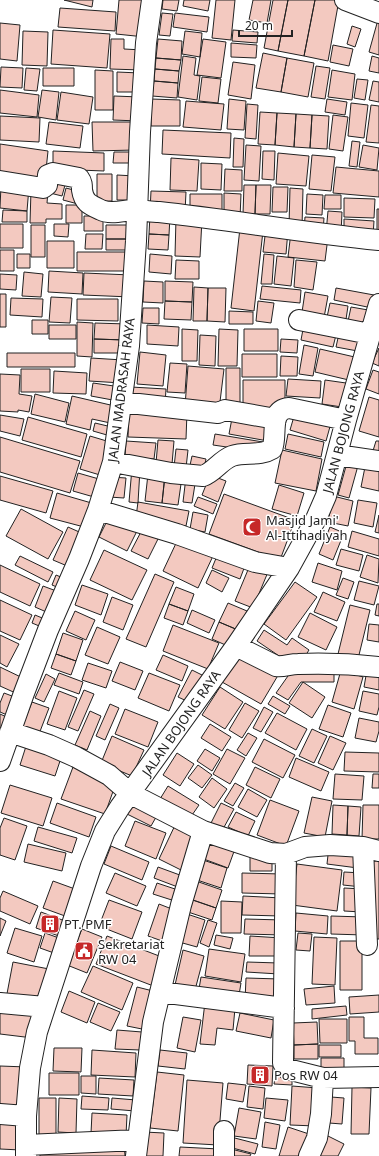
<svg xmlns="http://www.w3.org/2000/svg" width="379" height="1156" font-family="'Noto Sans',sans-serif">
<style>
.building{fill:#f3c9c0;stroke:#222}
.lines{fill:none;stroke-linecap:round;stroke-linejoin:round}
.minor-casing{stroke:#222;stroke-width:22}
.minor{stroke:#fff;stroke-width:20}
.labels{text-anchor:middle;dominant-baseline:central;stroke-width:3;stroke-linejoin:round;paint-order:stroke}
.street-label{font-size:13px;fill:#222;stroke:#fff}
.poi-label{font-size:13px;fill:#222;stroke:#fff;text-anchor:start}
</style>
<rect width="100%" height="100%" fill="#fff"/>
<path class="building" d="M64,0H93L92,7Z
M119,0H149L145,37L116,34Z
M163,0H179L177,11L162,9Z
M184,0H210L208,11L183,6Z
M216,0H235L231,40L212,38Z
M253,0H271L267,23L249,20Z
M273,0H288L278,51L264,48Z
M288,0H315L304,56L278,51Z
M315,0H339L328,61L304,56Z
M60,8L116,12L115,31L58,27Z
M162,13L173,14L170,36L159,35Z
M175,13L209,17L207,32L173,27Z
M379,16V55L369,52Z
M0,23L20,25L17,61L0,59Z
M352,26L361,29L355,47L347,44Z
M53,30L110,34L107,68L51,64Z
M233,30L258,32L257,43L232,41Z
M23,31L48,32L47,66L22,65Z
M185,31L202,33L200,57L182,54Z
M111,39H124V49L143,50L142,70L110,69Z
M158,39L182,41L181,60L156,58Z
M203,39L226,42L221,78L197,75Z
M231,43L257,45L256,58L231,57Z
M333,45L353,49L349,66L330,62Z
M263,53L287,58L281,92L256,88Z
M183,56L196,58L194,75L200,76L197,100L178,97Z
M372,56L379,58V73L369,71Z
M156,58L181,60L179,71L155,69Z
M287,58L314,63L308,97L281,92Z
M233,62L255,65L251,99L228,95Z
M316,66L330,68L325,99L311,97Z
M1,67L23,68L22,88L0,87Z
M26,68L40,69L37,91L24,90Z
M43,68H74V86H43Z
M155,69L179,71L178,83L154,81Z
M95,70L113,71V110H95Z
M332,70L355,74L352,100L328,97Z
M117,72L140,73V92H117Z
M202,77L221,79L218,103L199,101Z
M357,79L368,80L365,100L354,98Z
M154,81L178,83L177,98L152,96Z
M373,81L379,82V102L369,100Z
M0,90L39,95L37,117L0,113Z
M42,90L59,92L56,120L38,117Z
M61,92L93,97L89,124L57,120Z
M114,96L140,97L139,121L113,120Z
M151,99L180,100V126H151Z
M229,99L246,101L244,130L227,129Z
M327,99L347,102L345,115L325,112Z
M186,101L224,104L221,130L183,127Z
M351,103L368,105L364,138L348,136Z
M247,104L258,105L256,139L245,138Z
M371,105L379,106V143L366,142Z
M260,112L277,113L275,145L258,144Z
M277,113L296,114L294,147L275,145Z
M296,114L312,115L310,148L294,147Z
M312,115L329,116L327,149L310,148Z
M333,115L348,117L343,151L329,149Z
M0,116L40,118L39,142L0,140Z
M49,122L83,126L80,148L46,144Z
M92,122H134L135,150L93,151Z
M163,130L231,133L230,158L162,154Z
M234,138L244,139L243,167H233Z
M352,141L360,142L357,167L349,166Z
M0,144L48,151L45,180L0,175Z
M246,145L261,146L259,181L244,180Z
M363,145L379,148L377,170L359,167Z
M53,151L104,153V171L53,169Z
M263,151H275L274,180L262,179Z
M114,152H137V163H113Z
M278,153L309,156L306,186L276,184Z
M312,155L335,157L331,191L309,189Z
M171,158L199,160L197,191L170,190Z
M201,163L222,164L221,190L201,189Z
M336,167L379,171V197L333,193Z
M225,169L242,170V191H224Z
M97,174H112V201H97Z
M117,175L135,176L134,200H117Z
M55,176L67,178L62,196L50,193Z
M1,185L29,187L27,211L0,208Z
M244,185H256L255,214H243Z
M256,185H271L270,214H255Z
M273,187H288L287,212H272Z
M66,188L81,192L78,204L63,200Z
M290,188L303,189L302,227L289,226Z
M31,190L48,191L47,203L62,204V219H46V223H30Z
M151,191L186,192L185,212L150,211Z
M224,193L241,194L240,218H224Z
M190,194H222V212H190Z
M307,194L323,195L322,215L306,214Z
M325,195H341V209H324Z
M344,198L375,199L374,218L344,217Z
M66,205H82V223H66Z
M377,209H379V232H377Z
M3,210L27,211V222H2Z
M328,211L342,212L341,234L326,233Z
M150,215L170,216L169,235L149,234Z
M84,216H103V231H84Z
M305,217L324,218L323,231L304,230Z
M176,218L202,219L200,257L175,256Z
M344,219L374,221L373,236L344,235Z
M0,224H23V248H0Z
M54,224H69L68,237L54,236Z
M31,225H45V257H31Z
M106,225H133V239H106Z
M240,228L263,231L254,311L231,308Z
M266,228L288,230L286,254L263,252Z
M291,232L328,237L325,261L288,257Z
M86,234H103L102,249H85Z
M149,234L169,235L168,250L148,249Z
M106,239H133V250H106Z
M47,241H74V268H47Z
M0,250H14V271H0Z
M77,252H131V271H77Z
M17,254H30V268H17Z
M150,254L172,256L171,274L149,272Z
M264,254L274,255L272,284H261Z
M277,256L294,258L291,286L274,284Z
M176,260L199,261V279H175Z
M296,260L317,262L313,290L294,287Z
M49,271L83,273L82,294L48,292Z
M24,272L43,274L41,297L22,296Z
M84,273L131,275V297L83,295Z
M0,274L17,275L16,290L0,289Z
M144,281L163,282V303L143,302Z
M165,281L193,282L192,302L165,301Z
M262,286L301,290L300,303L260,299Z
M194,287L208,288L207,321H193Z
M208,288H226L225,322L207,321Z
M336,288L374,295L372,308L334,300Z
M305,292L328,296L323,323L301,319Z
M0,294H6V327H0Z
M51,297L72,298L70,323L49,322Z
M11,298L43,299L42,317L10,315Z
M77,299H118V321L77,320Z
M165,301L192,302L191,320L164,319Z
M258,301L274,303L271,323L256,321Z
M330,303L348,306L345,326L326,322Z
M351,307L374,311L370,331L347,326Z
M143,308H159V324L142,323Z
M229,311L253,312V324H229Z
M32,320H48V334H32Z
M77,322L93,323L92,357L77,356Z
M95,323L127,324L126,340L94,339Z
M304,324L337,331L333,347L301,340Z
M49,325H76V339H49Z
M147,325L179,327L178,346L147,344Z
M182,329L198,330L197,361H182Z
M219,329L238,330L237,366H218Z
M244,329H278V351H244Z
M340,329L366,334L363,352L336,347Z
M200,335L216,336L215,366L199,365Z
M94,339L126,340V353H94Z
M281,339L298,340L297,353L280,352Z
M304,345L318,348L313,376L299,374Z
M379,348V366L372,363Z
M320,349L359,358L353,381L315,372Z
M140,352L166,355L163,386L137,384Z
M7,353H75V367H7Z
M242,354H277V377H242Z
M281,356L298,357L297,376H280Z
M91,358L123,360L122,383L89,381Z
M170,363L187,364L185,393L167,392Z
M188,366L224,369L219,410L185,406Z
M226,368H240V406H226Z
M21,369H50V392H21Z
M373,370L379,372V394L366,389Z
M54,371L87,373L86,394L53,393Z
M0,374L20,375L19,394L32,396L29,412L18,410V412L0,411Z
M288,379L321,381L320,398L286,396Z
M243,380H285V409H243Z
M325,380L346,383L342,407L322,404Z
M93,383L121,387L118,401L91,396Z
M131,387L166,389L165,404L130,402Z
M35,394L69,403L65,422L31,414Z
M72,396L119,407L115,424L92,419L90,430L66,424Z
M369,397L379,400V437L359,431Z
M129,409L187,412L186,439L128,437Z
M233,413L272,420L268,441L229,434Z
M295,413L331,423L326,441L290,430Z
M0,415L24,419L20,436L0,431Z
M28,417L87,434L81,457L22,440Z
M95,423L116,428L114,437L93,431Z
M215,434L263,442L261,452L213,445Z
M288,434L324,442L321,457L285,449Z
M90,436L110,442L100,475L80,469Z
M0,437L80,461L70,493L0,472Z
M158,440L174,441L172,464L156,463Z
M126,441L156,443L154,459L125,457Z
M376,441H379V456L372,454Z
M176,449L188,450L186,468L174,467Z
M282,450L322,459L316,491L275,483Z
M192,456L206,459L203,473L189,470Z
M348,459L359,462L349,498L338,495Z
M366,462L379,465V491L361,487Z
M132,468L140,469L138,503L129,502Z
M78,473L99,479L94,497L73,491Z
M148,474L165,475L162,503L145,501Z
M165,475L182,477L178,505L162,503Z
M210,475L226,481L218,502L202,495Z
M0,476L53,491L46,513L0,500Z
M111,477L126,478L124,498L109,497Z
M186,477L196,478L192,503L183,502Z
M279,485L304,493L297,516L272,509Z
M57,493L95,504L88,528L50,518Z
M224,494L295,520L280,560L209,534Z
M333,496L353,501L348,526L328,522Z
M198,497L217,504L213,514L194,506Z
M358,500L377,503L373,527L354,523Z
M138,502L189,511L186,526L136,517Z
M21,509L63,532L48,559L6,536Z
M193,512L208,515L205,532L190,529Z
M110,515L138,529L127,551L99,537Z
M379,515V533L375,532Z
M144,526L160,535L148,559L131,551Z
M68,527L86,535L72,568L53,560Z
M330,527L344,533L333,560L319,554Z
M352,531L379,539V556L348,547Z
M178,539L213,556L198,588L163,571Z
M341,549L363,555L359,571L336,565Z
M104,550L147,570L132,600L90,580Z
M219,551L246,563L240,579L212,568Z
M367,555L379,559L378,583L360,577Z
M20,556L53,572L48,582L15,565Z
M318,563L342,571L337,590L312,582Z
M0,565L40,584L30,606L0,592Z
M250,565L268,572L253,608L235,601Z
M212,570L229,578L222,592L206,583Z
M155,574L174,582L146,647L126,639Z
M56,575L68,580L64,590L52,585Z
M343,578L354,582L348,599L336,595Z
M359,581L379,586L374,605L354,600Z
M295,582L317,597L286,640L264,624Z
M82,585L108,594L101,615L75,605Z
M43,586L59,592L51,614L35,607Z
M176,587L194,594L188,611L169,604Z
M323,592L345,602L337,621L314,612Z
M112,597L133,605L123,630L103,622Z
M0,600L32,615L20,640L0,631Z
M228,603L247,611L238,630L219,622Z
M169,604L188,611L183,625L164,618Z
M377,604H379V616L375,615Z
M350,605L370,610L358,659L338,654Z
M192,610L215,620L209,633L187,623Z
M75,611L95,620L86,640L66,631Z
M310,613L337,627L326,650L298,637Z
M35,615L47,620L44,628L32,623Z
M219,622L238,630L230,647L212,639Z
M369,624L379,625V642L367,640Z
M173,625L219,643L208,669L163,651Z
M97,627L120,637L108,664L85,655Z
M264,630L287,645L292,638L309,650L302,661L288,662L257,641Z
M63,633L83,640L76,661L56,654Z
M0,635L19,644L7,667L0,663Z
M241,649L280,672L261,704L222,682Z
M56,654L76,661L71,675L51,668Z
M163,655L188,666L182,681L156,670Z
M120,662L143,671L135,690L112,681Z
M88,663L112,671L106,688L82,680Z
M295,666L334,669V682H301L288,700L276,693Z
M0,667L27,680L20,695L0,686Z
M192,670L204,676L191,703L178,697Z
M341,670L363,677L354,709L332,702Z
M367,670L379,672V690L364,687Z
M59,673L83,682L79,694L54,685Z
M149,673L180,685L169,711L138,698Z
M46,674L55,679L44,702L35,698Z
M303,682L325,697L312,718L289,703Z
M220,687L243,702L225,729L202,715Z
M84,690L94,694L78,731L68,727Z
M59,691L77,698L65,730L47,724Z
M363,691L379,694V707L377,715L359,711Z
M4,693L20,699L12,717L0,712V703Z
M273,696L290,706L285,714L268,704Z
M32,702L49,708L39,734L22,727Z
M245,703L259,711L242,738L229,730Z
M110,704L119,708L105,740L96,736Z
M328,705L351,713L343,737L319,729Z
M264,707L273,712L261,732L253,728Z
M125,709L158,722L148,747L115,734Z
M90,711L101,716L87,750L75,745Z
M277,713L307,729L296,750L265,733Z
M0,714L11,719L0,746Z
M359,718L379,722V731L376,742L355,738Z
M210,724L231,737L222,751L201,738Z
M312,729L327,736L314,763L299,756Z
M248,733L257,738L246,756L237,750Z
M112,736L144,750L132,776L101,763Z
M330,736L346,743L333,770L318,763Z
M264,739L295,755L283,778L252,762Z
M28,740L63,752L55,776L20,765Z
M205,749L220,758L212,771L197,761Z
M227,749L245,758L230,784L213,774Z
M345,752L379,753V772L344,771Z
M177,753L194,764L180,786L163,775Z
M296,758L329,772L321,791L289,777Z
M198,765L212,775L202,788L188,778Z
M73,767L116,783L105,814L61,799Z
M255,767L280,779L271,798L246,785Z
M335,774L364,776L362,800L333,799Z
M373,774H379V788H372Z
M212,778L227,789L214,808L199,797Z
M235,783L244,788L233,806L224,801Z
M10,785L52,798L43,826L1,813Z
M168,786L199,805L190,818L160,799Z
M248,789L267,800L257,817L238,807Z
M312,797L332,801L325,837L304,833Z
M135,799L159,812L151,826L127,814Z
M270,800L299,811L286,846L257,835Z
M57,803L96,817L89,837L50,823Z
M221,803L234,809L223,829L211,823Z
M333,805L348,806L347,835L332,834Z
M363,805H379V839H362Z
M348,806L361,807L359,836L347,835Z
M236,812L255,821L248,836L228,827Z
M4,818L27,826L15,860L0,855V828Z
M135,821L166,833L156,859L125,846Z
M177,821L201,833L183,871L159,859Z
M38,827L77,838L72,853L34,841Z
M209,837L236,846L228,868L201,858Z
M28,844L66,853L62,871L24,862Z
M111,846L149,862L142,880L104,864Z
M329,846L360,849L358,868L327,864Z
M250,857L272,858V871H250Z
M203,860L227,868L221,888L197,880Z
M379,860V939H376L365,862Z
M297,864L342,870L337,911L292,905Z
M158,867L188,878L183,889L154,878Z
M344,872L363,873L362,887L343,885Z
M115,873L146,886L137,906L106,893Z
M242,873L282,874V894L242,893Z
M193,880L222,890L216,908L187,898Z
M53,881L75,889L65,916L43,908Z
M157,883L181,891L178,902L153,894Z
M344,888L363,889L362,912L344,911Z
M3,891L38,906L30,924L0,911V898Z
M243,896L282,898L281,916L242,915Z
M187,898L216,908L212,920L182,910Z
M109,900L142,912L132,939L99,926Z
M221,901L242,902L241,933H221Z
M159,904L177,911L165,942L148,936Z
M41,912L65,921L59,936L36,928Z
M296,913L328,916L327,934L295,931Z
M187,914L205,920L197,947L179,942Z
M331,916L364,917V935L331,934Z
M0,918L6,921L0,936Z
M245,919L283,920V935L244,934Z
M208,920L217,923L209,947L200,943Z
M15,928L42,936L34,962L7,953Z
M82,929L102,937L87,973L67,965Z
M45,933L59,938L54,953L40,948Z
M298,933L312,934L310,951L296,950Z
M216,935L233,938L230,949L214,945Z
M107,936L167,959L156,987L96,964Z
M250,936L282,938L281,956H249Z
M314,937L337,938L335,985L312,984Z
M340,941H362V990H340Z
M209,949L245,954L241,982L205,976Z
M183,950L204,956L195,990L175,985Z
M13,962L49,969L42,1005L6,999Z
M247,962L279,963V974L246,972Z
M93,966L133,983L122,1010L81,992Z
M201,977L241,983L238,1001L198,995Z
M246,978L280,979V1002L245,1001Z
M334,986L335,1003L306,1005L304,989Z
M137,987L157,992L147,1030L127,1026Z
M69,991L95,1002L87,1023L61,1012Z
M379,995V1012L350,1014L349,997Z
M205,1002L235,1008L233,1030L217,1028L215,1045L200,1044Z
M98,1003L120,1012L111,1031L90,1022Z
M346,1006L347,1015L312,1019V1009Z
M0,1008L36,1012L33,1038L0,1034Z
M240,1013L274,1020L271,1038L236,1031Z
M183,1017L201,1020L195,1052L177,1048Z
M349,1017H364V1038H378V1054H355V1041H349Z
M319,1019H347V1043H320Z
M317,1022L318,1044L294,1045L293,1023Z
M117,1030L142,1032L140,1050L115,1049Z
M318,1044V1059H294V1045Z
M319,1045H341V1057H319Z
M54,1048H82L81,1072L53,1071Z
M92,1050L136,1053L135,1077L91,1075Z
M160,1050L187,1053L185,1069L158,1066Z
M321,1058H344V1075H321Z
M248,1065L273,1066L272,1086L247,1084Z
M0,1066L27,1067L25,1106L0,1105Z
M157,1072L184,1075L178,1131L150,1128Z
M276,1072L292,1073V1085L274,1084Z
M49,1073H79V1095H49Z
M81,1076H96V1094L81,1093Z
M99,1078L134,1080L133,1096L98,1094Z
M187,1080L223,1083L218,1145L183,1143Z
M228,1083L246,1085L243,1102L226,1099Z
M249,1086L265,1088L263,1109L247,1107Z
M292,1086L318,1088L316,1126L290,1125Z
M352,1087L371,1088L369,1134H351Z
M82,1096L109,1098L108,1110L81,1109Z
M331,1097L344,1098L342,1124L329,1123Z
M39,1098H56V1135H39Z
M59,1098L77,1099L76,1133L58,1132Z
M112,1098L136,1100L135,1111L111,1109Z
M266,1098L288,1100L285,1121L264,1118Z
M239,1108L261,1112L256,1139L234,1136Z
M92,1113L127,1115L126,1135L91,1133Z
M0,1116L22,1117L21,1150L0,1149Z
M265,1122L280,1125L276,1149L262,1147Z
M288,1127L309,1134L301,1156H279Z
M144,1132L164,1133L163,1156H142Z
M227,1136L258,1144L255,1154L225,1146Z
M328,1136L344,1144L338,1156H317Z
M124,1142L125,1156H40L39,1146Z
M180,1147L219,1149V1156H179Z
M231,1149L251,1154L250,1156H229Z"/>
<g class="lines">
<defs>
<path id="minor" d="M345,0L379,13
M0,181L43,188L47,185L48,175L53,173L79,178C82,182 82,185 82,190C84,203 90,205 101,210C111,215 125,210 134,210C142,210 151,212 159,212C232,220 305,233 379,240
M299,320L370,334
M121,402L218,413L225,410L276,419
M337,455L379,461
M113,462L171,473L203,476C214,472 221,460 232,456C245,451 259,457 272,449C278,436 268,410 289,408L346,420
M98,510L177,534L255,562L289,568
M236,646L276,666C284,667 290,664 298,664C325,663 352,664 379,667
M10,732L49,745L76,757L109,775L131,794L203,831L270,853L286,854L305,847L330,845L363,847L379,851
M0,761L24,693L48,630L79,559L98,510L113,462L129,346L136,241L140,132L146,43L152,0
M363,847L367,945
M286,854L283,1063L287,1069L323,1078L379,1077
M160,992L284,1008
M0,1003L45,1007
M0,1114L26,1116
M224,1131V1156
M26,1145L138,1140
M26,1156V1116L30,1068L37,1032L91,866L105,831L120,807L236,646L289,568L316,519L326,496L346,420L379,304
M136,1156L153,1022L181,905L203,831
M309,1156L317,1138L321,1114L323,1078"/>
</defs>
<use href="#minor" class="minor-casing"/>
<use href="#minor" class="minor"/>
</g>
<defs>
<symbol id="mosque-square" viewBox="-11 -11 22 22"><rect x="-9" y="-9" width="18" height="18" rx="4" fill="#c62828" stroke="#fff"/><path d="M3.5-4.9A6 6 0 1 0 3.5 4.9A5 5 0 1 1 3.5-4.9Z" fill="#fff"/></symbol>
<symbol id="building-square" viewBox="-11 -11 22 22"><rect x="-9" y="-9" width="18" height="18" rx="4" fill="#c62828" stroke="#fff"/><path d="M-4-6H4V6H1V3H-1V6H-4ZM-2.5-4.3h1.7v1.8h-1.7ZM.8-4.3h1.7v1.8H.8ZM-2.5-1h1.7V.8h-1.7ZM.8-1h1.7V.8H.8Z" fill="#fff"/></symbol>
<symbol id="civic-square" viewBox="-11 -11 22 22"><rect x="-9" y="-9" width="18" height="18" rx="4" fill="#c62828" stroke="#fff"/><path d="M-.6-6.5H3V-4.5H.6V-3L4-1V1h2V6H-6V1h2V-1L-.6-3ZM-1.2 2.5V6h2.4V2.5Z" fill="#fff"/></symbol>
</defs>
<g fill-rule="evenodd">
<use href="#mosque-square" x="241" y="516" width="22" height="22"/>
<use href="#building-square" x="39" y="913" width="22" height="22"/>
<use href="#civic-square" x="73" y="940" width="22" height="22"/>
<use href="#building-square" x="249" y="1064" width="22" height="22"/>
</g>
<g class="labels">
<g class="street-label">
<text transform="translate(121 390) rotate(-83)">JALAN MADRASAH RAYA</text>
<text transform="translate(343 432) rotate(-75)">JALAN BOJONG RAYA</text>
<text transform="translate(181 723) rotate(-55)">JALAN BOJONG RAYA</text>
</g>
<g class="poi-label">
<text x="266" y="520">Masjid Jami'<tspan x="266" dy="15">Al-Ittihadiyah</tspan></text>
<text x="64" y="924">PT. PMF</text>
<text x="98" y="944">Sekretariat<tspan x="98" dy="15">RW 04</tspan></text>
<text x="274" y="1075">Pos RW 04</text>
</g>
</g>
<path d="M239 30v6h53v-6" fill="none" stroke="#222222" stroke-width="2"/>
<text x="245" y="30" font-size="12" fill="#222222" stroke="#ffffff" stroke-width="3" paint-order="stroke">20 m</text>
</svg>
